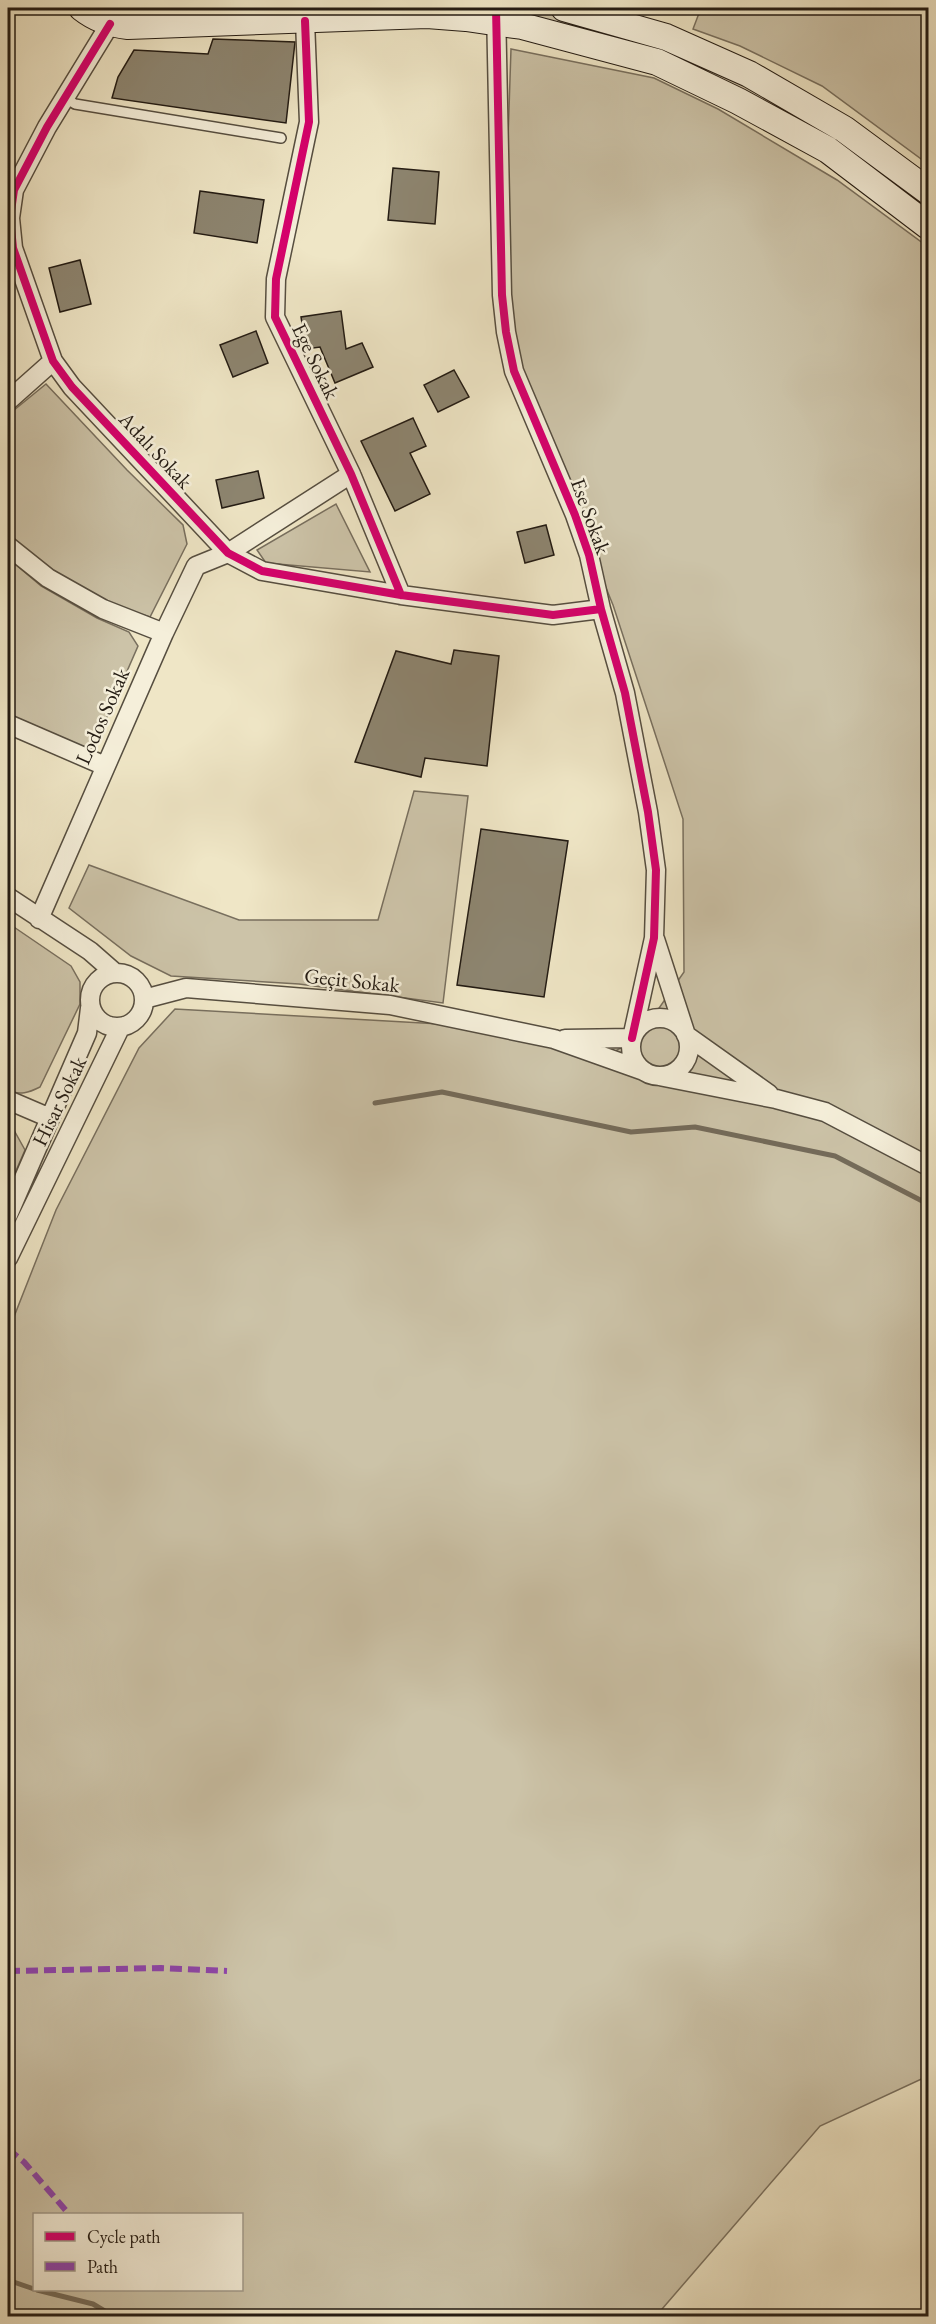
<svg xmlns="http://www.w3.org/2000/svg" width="936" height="2324" font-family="'EB Garamond',serif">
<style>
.green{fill:#ccc3a8;stroke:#786f5e;stroke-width:1.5;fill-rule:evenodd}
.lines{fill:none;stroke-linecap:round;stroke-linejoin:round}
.stream{stroke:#746b5a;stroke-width:5}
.building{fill:#8d8570;stroke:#231b13;stroke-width:1.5}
.lane-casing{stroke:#564e40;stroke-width:12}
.street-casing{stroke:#564e40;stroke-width:21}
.secondary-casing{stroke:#231b13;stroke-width:28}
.lane{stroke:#f5efda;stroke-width:9}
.street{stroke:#f5efda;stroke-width:18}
.secondary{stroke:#f5efda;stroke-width:26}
.quiet{stroke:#8e44ad;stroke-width:6;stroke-dasharray:12 6;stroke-linecap:butt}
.cycleway-casing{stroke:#f5efda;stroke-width:11}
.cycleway{stroke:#d6006c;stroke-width:8}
.labels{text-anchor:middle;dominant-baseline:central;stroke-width:5;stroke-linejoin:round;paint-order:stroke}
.street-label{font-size:21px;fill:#231b13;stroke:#f5efda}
</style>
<rect width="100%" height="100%" fill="#efe6c6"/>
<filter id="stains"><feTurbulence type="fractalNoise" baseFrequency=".00333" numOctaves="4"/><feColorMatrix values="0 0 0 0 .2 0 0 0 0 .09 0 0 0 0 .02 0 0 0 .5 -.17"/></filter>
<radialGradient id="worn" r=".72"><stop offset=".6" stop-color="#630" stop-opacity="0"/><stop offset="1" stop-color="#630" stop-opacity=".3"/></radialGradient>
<path class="green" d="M100,8H374L127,14Z
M511,8H533L663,45L747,83L839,136L928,203V214L834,144L512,17L509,10Z
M701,8H928V164L822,86L740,46L693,29Z
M511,49L654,78L718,109L837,180L928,247V2076L820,2126L656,2316H8V1332L56,1210L139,1048L175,1009L440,1024L611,1053L637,1040L684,972L683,819L613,605L522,382L504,260ZM34,2214H242V2290H34Z
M46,384L127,470L183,525L187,544L150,617L103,602L49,570L8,537V415Z
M336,504L370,572L266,563L257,550Z
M8,558L41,586L97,618L129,632L138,646L93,749H83L8,716Z
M414,791L468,796L443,1003L299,984L171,976L131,956L69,908L89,865L239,920H378Z
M8,923L71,966L80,982V1004L40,1087C28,1093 21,1095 8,1091Z
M8,1122L10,1123L25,1150L8,1189Z"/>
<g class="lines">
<path class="stream" d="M375,1103L442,1092L631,1132L695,1127L835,1156L928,1204
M8,2280L34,2289
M37,2290L93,2304L113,2316"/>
</g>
<path class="building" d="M213,39L295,42L286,123L112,98L118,77L134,50L208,54Z
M393,168L439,172L435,224L388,220Z
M200,191L264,200L257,243L194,233Z
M80,260L91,304L60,312L49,268Z
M341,311L346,349L362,343L373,367L335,383L320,347L306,349L301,317Z
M256,331L268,363L233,377L220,345Z
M454,370L469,397L438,412L424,385Z
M413,418L426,446L410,453L430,494L395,511L361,441Z
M258,471L264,498L222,508L216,480Z
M546,525L554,555L525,563L517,532Z
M454,650L499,656L487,766L425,758L421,777L355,762L396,651L451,664Z
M481,829L568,841L544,997L457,985Z"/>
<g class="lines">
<defs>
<path id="lane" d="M65,98L75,104L281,138"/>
<path id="street" d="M496,8L502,295L506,332L514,371L575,515L589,555L601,609L625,693L648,812L656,870L654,938L632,1038
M305,21L309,122L276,279L275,317L351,474L401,595
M110,24L47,127L14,190L10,218L13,248L53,361L72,387L228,553L262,571L401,595L553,615L601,609
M8,401L53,361
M8,546L48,578L103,609L164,633
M8,724L105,766
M8,897L90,951L114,972
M39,919L164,633L196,566L228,553L351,474
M655,939L686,1035L769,1094
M90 1000a27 27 0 1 1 54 0a27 27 0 1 1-54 0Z
M144,999L186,988L390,1005L554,1039L644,1071
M631 1047a29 29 0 1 1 58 0a29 29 0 1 1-58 0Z
M565,1039L632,1038
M659,1076L776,1099L825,1112L928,1166
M8,1100L50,1118
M8,1215L87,1033L90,1008
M8,1258L120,1028"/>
<path id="secondary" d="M82,8C96,19 110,24 128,26L427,15L466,18L522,26L657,62L738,101L828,150L928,226
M564,8L666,37L749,74L844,129L928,191"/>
</defs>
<use href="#lane" class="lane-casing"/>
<use href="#street" class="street-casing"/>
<use href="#secondary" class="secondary-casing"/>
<use href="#lane" class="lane"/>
<use href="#street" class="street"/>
<use href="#secondary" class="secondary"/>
<path class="quiet" d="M8,1971L161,1968L227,1971
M8,2149L24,2162L69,2214"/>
<defs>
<path id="cycleway" d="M496,8L502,295L506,332L514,371L575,515L589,555L601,609L625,693L648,812L656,870L654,938L632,1038
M305,21L309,122L276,279L275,317L351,474L401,595
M110,24L47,127L14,190L10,218L13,248L53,361L72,387L228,553L262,571L401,595L553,615L601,609"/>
</defs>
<use href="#cycleway" class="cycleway-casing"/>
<use href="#cycleway" class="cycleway"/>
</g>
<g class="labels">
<g class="street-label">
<text transform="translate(316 361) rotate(64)">Ege Sokak</text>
<text transform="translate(156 450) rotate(47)">Adalı Sokak</text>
<text transform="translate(591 516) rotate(70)">Ese Sokak</text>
<text transform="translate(102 716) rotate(-66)">Lodos Sokak</text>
<text transform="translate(352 980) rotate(6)">Geçit Sokak</text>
<text transform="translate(59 1101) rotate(-64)">Hisar Sokak</text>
</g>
</g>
<rect width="936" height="2324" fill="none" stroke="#efe6c6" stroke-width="30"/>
<rect x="9" y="9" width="918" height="2306" fill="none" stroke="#231b13" stroke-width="3"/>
<rect x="15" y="15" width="906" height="2294" fill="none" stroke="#231b13" stroke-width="1.5"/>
<rect x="33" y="2213" width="210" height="78" fill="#f5efda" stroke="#a19a8a" stroke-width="1.5"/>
<rect x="45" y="2232" width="30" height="9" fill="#d6006c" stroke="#a19a8a" stroke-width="1.5"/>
<text x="87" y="2243" font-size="18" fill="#231b13">Cycle path</text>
<rect x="45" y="2262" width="30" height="9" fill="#8e44ad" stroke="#a19a8a" stroke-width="1.5"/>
<text x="87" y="2273" font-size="18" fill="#231b13">Path</text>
<rect width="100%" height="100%" filter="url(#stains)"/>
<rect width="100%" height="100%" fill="url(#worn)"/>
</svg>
